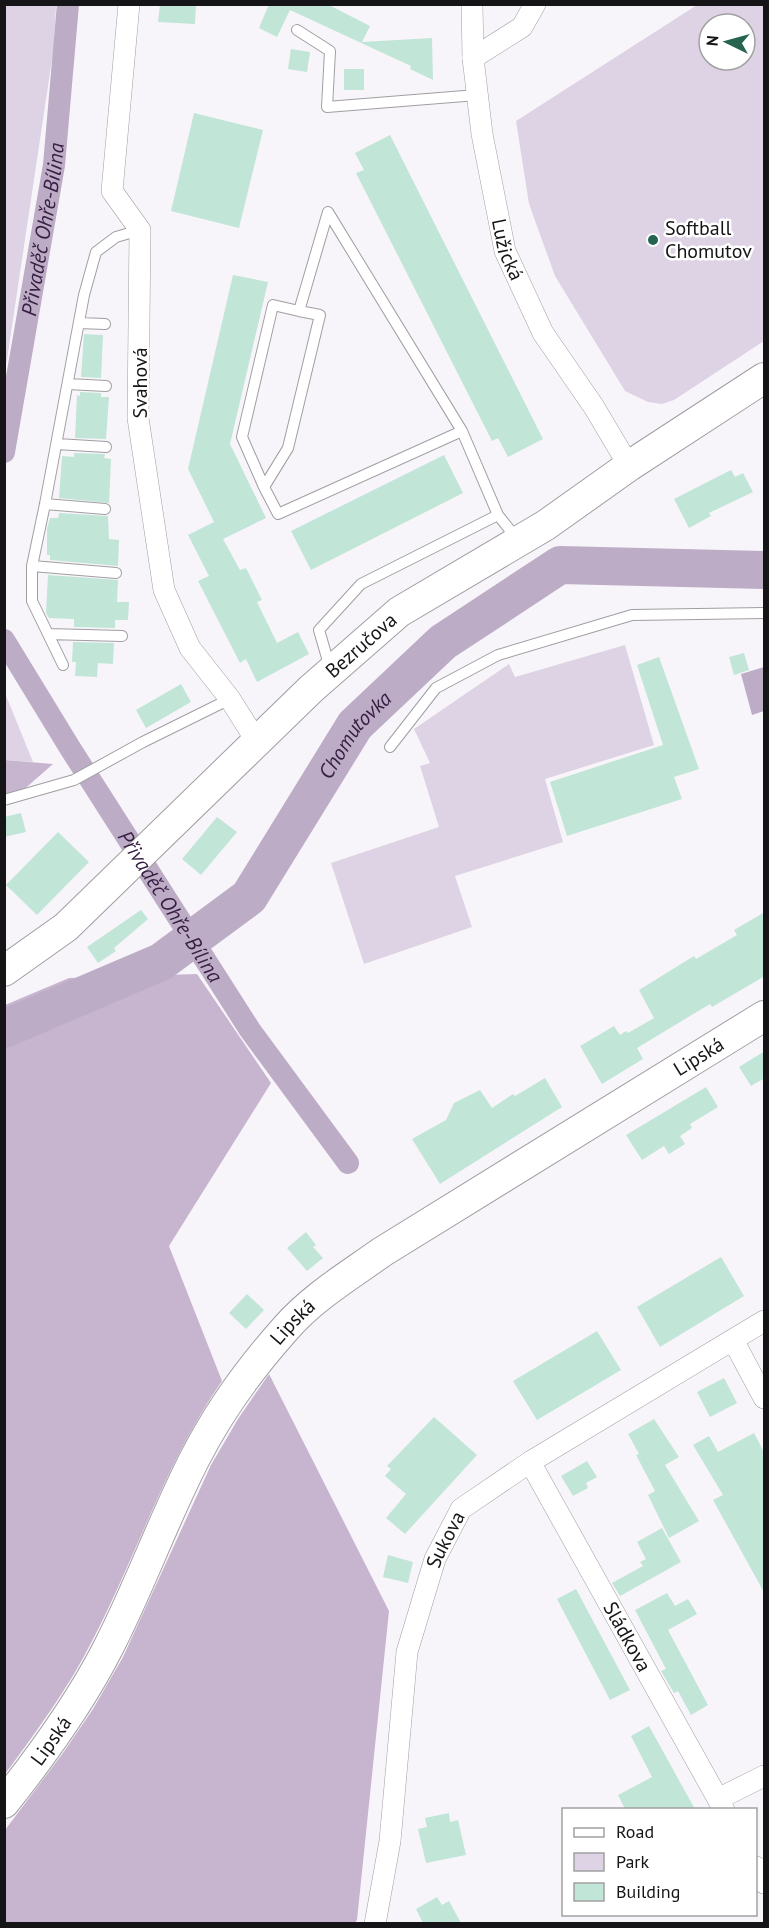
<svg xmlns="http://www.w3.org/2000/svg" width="769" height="1928" font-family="'PT Sans',sans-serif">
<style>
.green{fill:#ded3e4;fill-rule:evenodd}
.forest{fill:#c7b5d0}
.water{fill:#bdacc6}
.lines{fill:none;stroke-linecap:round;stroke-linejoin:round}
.canal{stroke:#bdacc6;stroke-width:22}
.river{stroke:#bdacc6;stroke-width:38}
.building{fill:#c1e5d7}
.lane-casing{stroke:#a19ea2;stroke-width:12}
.street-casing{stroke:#a19ea2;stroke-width:22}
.secondary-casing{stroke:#a19ea2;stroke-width:32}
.lane{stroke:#fff;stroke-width:10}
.street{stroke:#fff;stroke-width:21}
.secondary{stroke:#fff;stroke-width:30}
.poi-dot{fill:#266451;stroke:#fff;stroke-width:2}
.labels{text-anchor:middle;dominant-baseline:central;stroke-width:5;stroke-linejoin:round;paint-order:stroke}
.poi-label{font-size:20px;fill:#151416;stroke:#fff;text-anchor:start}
.street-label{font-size:20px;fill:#151416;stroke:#fff}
.water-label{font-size:21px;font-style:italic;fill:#361d42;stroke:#fff}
</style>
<rect width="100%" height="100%" fill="#f8f5fa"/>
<path class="green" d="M5,4L56,5L54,46L5,373Z
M697,5H764V341L674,400L662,404L648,402L625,391L555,276L529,204L516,121ZM709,24H745V60H709Z
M625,645L654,745L545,779L563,842L455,876L472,927L364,964L331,863L439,827L420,766L430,763L414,729L509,664L515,677Z
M4,693H5L33,762L5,760Z"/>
<path class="forest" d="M5,760L53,764L5,806Z
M197,974L271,1083L169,1246L222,1381C166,1461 137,1555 92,1641C68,1689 36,1732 5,1774V1005L69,978Z
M269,1374L389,1611L357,1920L354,1924L5,1923V1830L63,1753L93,1709L123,1657L211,1465L238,1419Z"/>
<path class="water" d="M764,667V711L752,715L741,674Z"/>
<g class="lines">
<g class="canal">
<path id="s1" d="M4,452L54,165L68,4"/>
<path id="s2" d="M4,640L70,748L250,1030L348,1163"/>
</g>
<path class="river" id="s3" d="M4,1029L161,962L249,897L355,725L443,642L560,565L764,570"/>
</g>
<path class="building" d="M160,4H196L195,24L158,22Z
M269,4H327L370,26L362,42L432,38L433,80L410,69L411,66L290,10L277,37L259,28Z
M291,49L310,52L307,72L288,69Z
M344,69H364V90H344Z
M194,113L263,130L239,228L171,211Z
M390,135L543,439L508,457L498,438L492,441L356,173L364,170L355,153Z
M233,275L268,282L230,444L266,518L223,539L240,570L246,568L262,600L257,602L277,643L298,632L309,654L257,682L246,659L240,663L198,581L209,576L188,535L214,522L188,469Z
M84,334L103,335L101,378L81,377Z
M80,392L101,393V397H109L106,439L75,438L77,395L80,396Z
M74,453L105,454L104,458L111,459L109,503L59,498L62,456L74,457Z
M444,455L463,493L311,570L291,531Z
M731,470L735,477L743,473L753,492L709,513L711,516L689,528L674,499Z
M59,513L108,516L109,539L119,540L118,566L50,560V555H47V529L50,518H58Z
M48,575L118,580L117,602H129L128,620H115V628L74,627V619L49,618L46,613Z
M73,642L114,643L113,664L98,663L97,677L75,676L76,662H72Z
M744,653L749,670L734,675L729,657Z
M659,657L699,769L674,777L682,799L567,836L550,782L663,745L637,665Z
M181,684L191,702L146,728L136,710Z
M21,813L26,832L4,837V817Z
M217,817L237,832L201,875L182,859Z
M58,832L89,862L37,915L6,885Z
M141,910L148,919L114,948L116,951L98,963L87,947Z
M765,912V976L712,1007L710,1004L637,1048L643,1059L602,1084L580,1046L614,1026L620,1035L626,1031L628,1033L654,1018L639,990L694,956L696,959L737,935L734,930Z
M765,1051V1078L751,1086L739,1067Z
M545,1078L562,1107L440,1184L412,1139L446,1120L454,1103L480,1090L492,1108L513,1094L515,1096Z
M706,1087L718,1107L690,1124L692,1128L680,1136L685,1144L669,1154L664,1146L642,1160L626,1135Z
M306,1232L316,1245L313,1247L323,1258L307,1271L287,1248Z
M721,1257L744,1296L660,1347L637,1307Z
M247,1294L264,1310L246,1329L229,1313Z
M597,1331L621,1370L537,1420L513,1381Z
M724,1378L737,1403L710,1417L697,1392Z
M434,1417L477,1455L405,1534L386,1518L406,1494L385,1476L391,1469L387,1466Z
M654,1419L679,1457L665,1465L699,1521L669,1538L648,1495L655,1491L636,1455L639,1454L628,1434Z
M754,1433L765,1454V1594L713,1500L723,1495L693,1445L709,1436L718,1452Z
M587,1461L597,1477L586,1483L588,1488L573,1496L561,1476Z
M662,1528L681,1562L620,1596L612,1583L643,1566L640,1562L646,1559L637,1542Z
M388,1555L413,1562L408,1583L383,1577Z
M576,1589L630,1690L610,1700L557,1599Z
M667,1593L675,1606L688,1599L697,1614L668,1630L708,1705L691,1715L678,1691L674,1693L661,1671L666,1669L635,1610Z
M649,1726L681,1784L695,1809H625L618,1795L652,1777L631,1736Z
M449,1813L450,1822L458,1820L466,1855L426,1863L418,1829L427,1827L425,1818Z
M437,1897L442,1905L449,1901L461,1923H423L416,1909Z"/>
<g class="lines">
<defs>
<path id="lane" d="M297,30L330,51L327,107L477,95
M79,323L105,324
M68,384L106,386
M462,431L278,514L264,487L288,448L320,315L299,311L328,212L462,431L498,515
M57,444L106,447
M264,487L242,437L273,305L299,311
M45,504L105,509
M32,566L116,573
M48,634L122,636
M63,665L32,601V566L45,504L84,295L96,252L116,237L140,230
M330,668L319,630L361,584L498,515L517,539
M390,747L436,688L498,655L632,615L764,613
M4,800L74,780L143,742L230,699"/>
<g id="street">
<path d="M129,4L112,191L140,230L138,418L164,590L190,648L230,699L257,742"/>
<path id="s4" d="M472,4L473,58L482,134L505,251L543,333L594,407L629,466"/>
<path d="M473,58L522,27L535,4"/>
<path d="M733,1340L764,1398"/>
<path id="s5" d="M530,1462L724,1810"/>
<path d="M718,1799L764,1776"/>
<path d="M756,1867L764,1883"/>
<path id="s6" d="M375,1924L390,1841L407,1652L435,1559L461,1509L530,1462L764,1321"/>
</g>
<g id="secondary">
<path id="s7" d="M4,971L66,927L311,689L399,612L546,525L629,466L764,378"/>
<path id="s8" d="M4,1803C43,1754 80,1703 108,1648C140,1586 163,1520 195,1458C219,1411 251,1367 286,1328C313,1297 350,1275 382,1252L764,1016"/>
</g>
</defs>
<use href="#lane" class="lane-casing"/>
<use href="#street" class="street-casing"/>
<use href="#secondary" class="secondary-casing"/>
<use href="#lane" class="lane"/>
<use href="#street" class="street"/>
<use href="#secondary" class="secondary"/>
</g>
<circle class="poi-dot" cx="653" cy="240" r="6"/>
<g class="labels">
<g class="poi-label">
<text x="665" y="228">Softball<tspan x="665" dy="23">Chomutov</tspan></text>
</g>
<g class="street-label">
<text stroke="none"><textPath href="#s4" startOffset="249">Lužická</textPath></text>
<text transform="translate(140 383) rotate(-90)">Svahová</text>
<text stroke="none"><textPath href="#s7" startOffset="484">Bezručova</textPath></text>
<text stroke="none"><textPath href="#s8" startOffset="1050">Lipská</textPath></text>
<text stroke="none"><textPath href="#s8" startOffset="564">Lipská</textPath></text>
<text stroke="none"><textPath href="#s6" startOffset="393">Sukova</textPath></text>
<text stroke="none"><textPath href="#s5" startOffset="200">Sládkova</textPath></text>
<text stroke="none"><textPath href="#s8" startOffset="78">Lipská</textPath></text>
</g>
<g class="water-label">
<text stroke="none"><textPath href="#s1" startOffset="226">Přivaděč Ohře-Bílina</textPath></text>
<text stroke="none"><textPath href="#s3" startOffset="474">Chomutovka</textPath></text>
<text stroke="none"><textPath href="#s2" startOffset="314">Přivaděč Ohře-Bílina</textPath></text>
</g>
</g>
<rect width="769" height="1928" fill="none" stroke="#151416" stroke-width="12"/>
<rect x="562" y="1808" width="195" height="108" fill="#ffffff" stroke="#a1a1a2" stroke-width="1.5"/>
<rect x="574" y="1828" width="30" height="9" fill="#ffffff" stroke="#a1a1a2" stroke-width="1.5"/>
<text x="616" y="1838" font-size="18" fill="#151416">Road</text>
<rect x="574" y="1853" width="30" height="18" fill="#ded3e4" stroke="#a1a1a2" stroke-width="1.5"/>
<text x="616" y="1868" font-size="18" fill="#151416">Park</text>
<rect x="574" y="1883" width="30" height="18" fill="#c1e5d7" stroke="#a1a1a2" stroke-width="1.5"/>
<text x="616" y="1898" font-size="18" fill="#151416">Building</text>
<g transform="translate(727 42) rotate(275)"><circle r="28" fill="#ffffff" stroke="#a1a1a2" stroke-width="1.5"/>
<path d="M0-4.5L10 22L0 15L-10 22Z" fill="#266451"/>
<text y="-9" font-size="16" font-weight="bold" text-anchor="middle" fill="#151416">N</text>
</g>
</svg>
